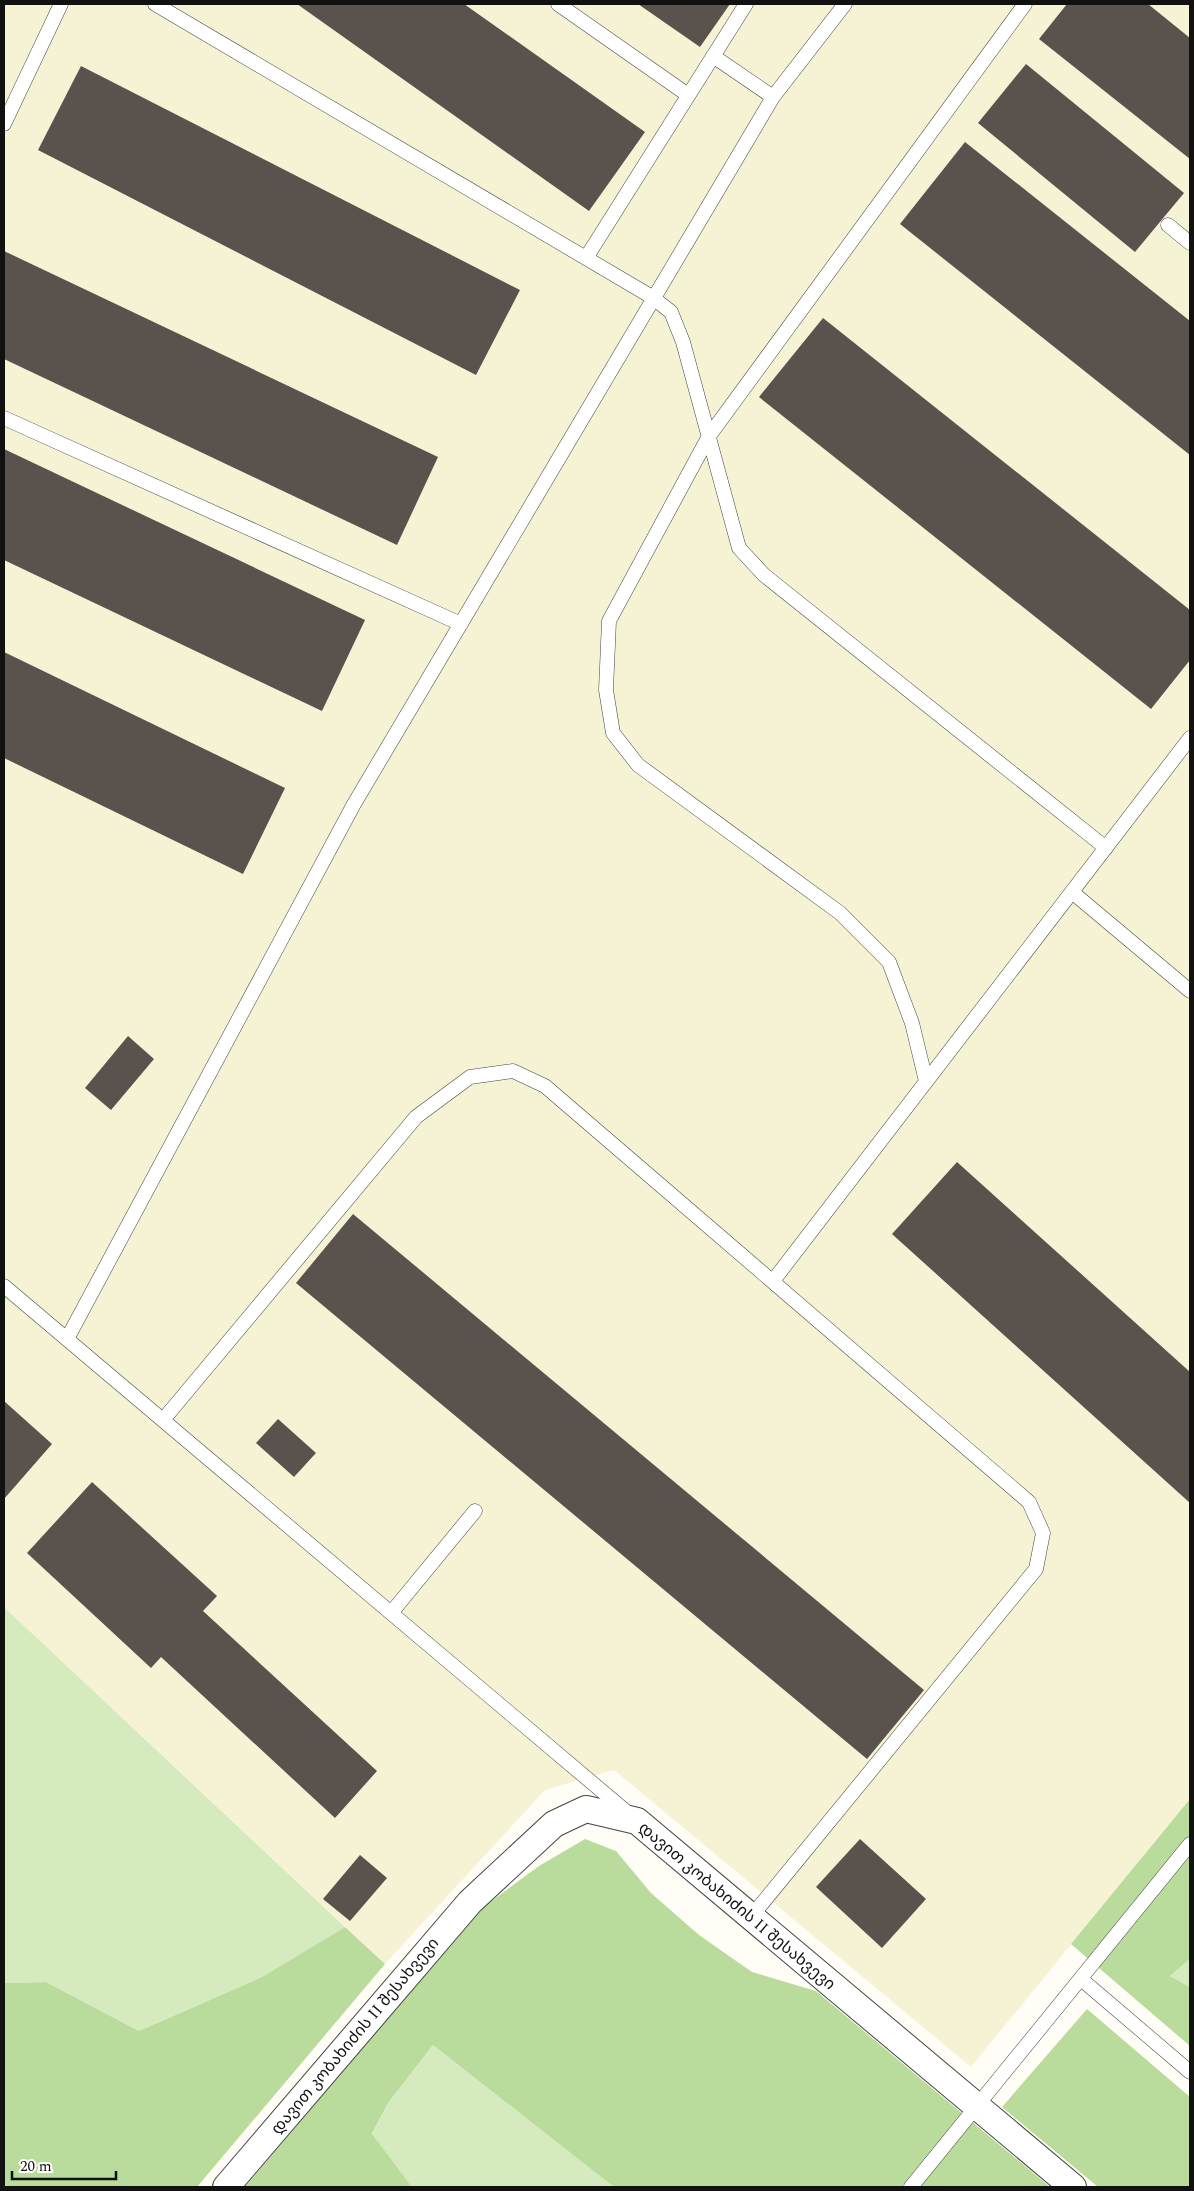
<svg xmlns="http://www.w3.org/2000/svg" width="1194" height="2191" font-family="Spectral,'Noto Sans Georgian',serif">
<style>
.farmland{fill:#f6f3d4}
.green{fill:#d5ebbd}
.forest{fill:#b9dc9c}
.building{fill:#5a524d}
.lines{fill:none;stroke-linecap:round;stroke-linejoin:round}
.service-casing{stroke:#444;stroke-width:15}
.minor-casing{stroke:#444;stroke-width:28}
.service{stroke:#fff;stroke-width:14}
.minor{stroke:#fff;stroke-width:26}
.labels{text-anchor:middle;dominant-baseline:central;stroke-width:5;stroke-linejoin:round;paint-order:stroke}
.street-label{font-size:16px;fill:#111;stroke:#fff}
</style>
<rect width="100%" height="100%" fill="#fffdf5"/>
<path class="farmland" d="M4,4H1190V1799L971,2067L614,1770L545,1790L385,1964L4,1607Z"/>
<path class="green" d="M4,1607L345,1927L262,1977L139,2031L46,1982L4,1983Z
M1190,1959V1987L1170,1976Z
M433,2045L612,2185L614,2187H412L372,2135L388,2103Z"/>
<path class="forest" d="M1190,1799V1959L1170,1976L1190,1987V2046L1071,1944Z
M585,1839L616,1851L651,1893L699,1935L752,1972L816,1991L1050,2187H614L433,2045L388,2103L372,2134L412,2187H245L478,1911L539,1866Z
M345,1927L385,1964L197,2187H4V1983L46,1982L139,2031L262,1977Z
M1087,2009L1190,2097V2187H1098L1002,2107Z"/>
<path class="building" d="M297,4H464L645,132L589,211Z
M638,4H730L700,47Z
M1067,4H1148L1190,38V159L1039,39Z
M1026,64L1184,193L1135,252L978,123Z
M81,66L520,290L476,375L38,150Z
M965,142L1190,321V455L900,224Z
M4,251L438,457L397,545L4,359Z
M823,318L1190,610V660L1151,709L759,397Z
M4,449L365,620L322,711L4,560Z
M4,652L285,788L243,874L4,758Z
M128,1036L154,1059L111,1110L85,1088Z
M957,1162L1190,1372V1503L892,1234Z
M353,1214L924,1690L867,1759L296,1283Z
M4,1401L52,1444L4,1499Z
M278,1419L316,1453L294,1477L256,1443Z
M92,1482L217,1596L203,1611L377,1771L335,1818L161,1657L151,1668L27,1553Z
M860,1839L926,1899L882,1948L816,1887Z
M360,1855L387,1878L350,1921L323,1899Z"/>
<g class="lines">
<defs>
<path id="service" d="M155,4L652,297L671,312L683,342L739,548L764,575L1106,848
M558,4L688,95
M713,56L773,97
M4,124L61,4
M1168,225L1190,243
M586,258L746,4
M4,418L461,624
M1072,892L1190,991
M926,1081L912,1023L889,962L840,913L638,765L613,733L606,690L609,621L709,436L1025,4
M773,1281L1190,738
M4,1286L629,1814
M67,1339L354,804L773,97L845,4
M163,1420L416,1117L470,1077L513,1071L545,1086L1029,1502L1043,1533L1036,1569L751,1917
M391,1613L475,1511
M1081,1979L1190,2072
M911,2187L1190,1844"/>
<path id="minor" d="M226,2187L470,1902L554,1824L586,1809L637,1821L1073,2187"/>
</defs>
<use href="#service" class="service-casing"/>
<use href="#minor" class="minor-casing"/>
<use href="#service" class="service"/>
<use href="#minor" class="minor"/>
</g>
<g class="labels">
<g class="street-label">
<text transform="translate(737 1906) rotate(40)">დავით კობახიძის II შესახვევი</text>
<text transform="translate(355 2036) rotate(-50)">დავით კობახიძის II შესახვევი</text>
</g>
</g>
<rect width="1194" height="2191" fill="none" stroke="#111111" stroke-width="10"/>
<path d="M12 2171v8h104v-8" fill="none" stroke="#111111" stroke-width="2.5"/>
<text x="20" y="2171" font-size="15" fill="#111111" stroke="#ffffff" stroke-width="4" paint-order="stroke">20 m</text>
</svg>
